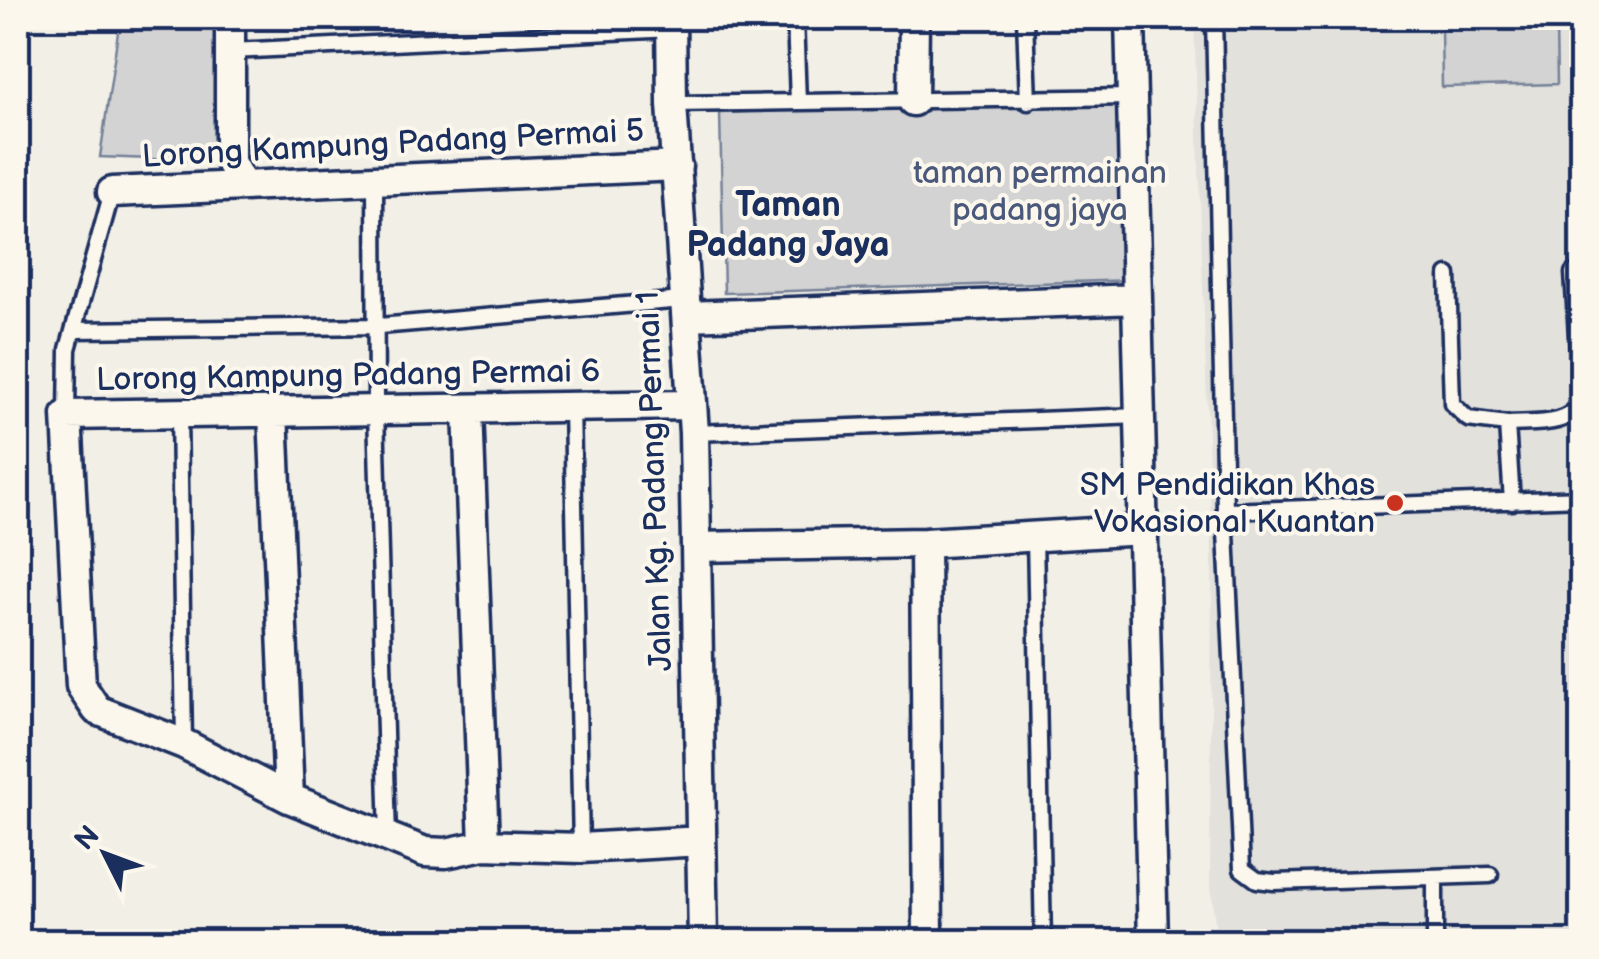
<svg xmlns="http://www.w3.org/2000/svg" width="1599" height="959" font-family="'Balsamiq Sans',sans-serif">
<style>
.built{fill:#e2e1dc}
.green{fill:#d2d3d2;stroke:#768198;stroke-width:2.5}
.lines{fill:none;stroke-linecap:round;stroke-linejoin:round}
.service-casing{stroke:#1b2f5e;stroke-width:21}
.minor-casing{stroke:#1b2f5e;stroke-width:35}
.service{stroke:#fbf7ec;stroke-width:14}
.minor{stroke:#fbf7ec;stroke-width:28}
.poi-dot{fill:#c8321e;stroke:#fbf7ec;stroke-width:4}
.labels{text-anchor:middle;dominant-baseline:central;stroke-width:8;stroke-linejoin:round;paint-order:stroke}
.street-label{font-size:32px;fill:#1b2f5e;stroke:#fbf7ec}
.park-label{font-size:32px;fill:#49587b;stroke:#fbf7ec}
.poi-label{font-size:32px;fill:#1b2f5e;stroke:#fbf7ec;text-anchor:end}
.neighbourhood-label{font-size:35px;font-weight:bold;fill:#1b2f5e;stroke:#fbf7ec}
</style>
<rect width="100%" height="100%" fill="#f2efe6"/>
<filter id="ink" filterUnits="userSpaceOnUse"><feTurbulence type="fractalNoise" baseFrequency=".01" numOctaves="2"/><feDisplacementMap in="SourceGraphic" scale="20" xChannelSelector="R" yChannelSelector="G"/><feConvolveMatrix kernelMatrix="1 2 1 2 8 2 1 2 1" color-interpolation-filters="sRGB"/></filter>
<g filter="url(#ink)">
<path class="built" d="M1194,18H1581V941H1217L1210,877L1212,557Z"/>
<path class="green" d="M120,18H230V162L100,157Z
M1556,25L1557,84L1442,87L1441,29Z
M1132,97L1134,280L724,293L720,113Z"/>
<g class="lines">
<defs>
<path id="service" d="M795,18L798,102
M1025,18L1028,102
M1214,18L1225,511L1242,869L1257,880L1274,882L1490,875
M231,51L672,29
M672,104L1132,97
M375,180L376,410L388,839
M1448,275L1452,404L1468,419L1507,424L1512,502
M75,330L379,326L683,300
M572,407L581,848
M179,413L184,744
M67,415L68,349L112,192
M1507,424C1533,422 1572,428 1581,399L1573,273
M694,433L1140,416
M1225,511L1582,498
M1035,536L1043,942
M1435,942V877"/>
<path id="minor" d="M230,18V162L243,186
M671,18L672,104L694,433L703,942
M1130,18L1153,942
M913,101L914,18
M112,192L677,166
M687,316L1137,299
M691,405L67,415L81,686L97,710L184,744L289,798L425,852L446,853L484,845L581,848L701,841
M468,409L484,845
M273,412L289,798
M925,543L928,942
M696,547L925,543L1143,530"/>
</defs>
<use href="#service" class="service-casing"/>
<use href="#minor" class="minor-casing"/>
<use href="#service" class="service"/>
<use href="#minor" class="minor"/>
</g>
</g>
<circle class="poi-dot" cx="1395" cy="503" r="10"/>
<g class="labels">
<g class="street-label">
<text transform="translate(393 144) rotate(-3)">Lorong Kampung Padang Permai 5</text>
<text transform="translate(348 376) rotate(-1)">Lorong Kampung Padang Permai 6</text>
<text transform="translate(655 481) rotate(-92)">Jalan Kg. Padang Permai 1</text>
</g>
<g class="park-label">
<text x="1040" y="173">taman permainan<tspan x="1040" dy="37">padang jaya</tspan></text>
</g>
<g class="poi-label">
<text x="1375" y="485">SM Pendidikan Khas<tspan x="1375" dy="37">Vokasional Kuantan</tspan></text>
</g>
<g class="neighbourhood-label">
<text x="788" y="205">Taman<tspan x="788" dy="40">Padang Jaya</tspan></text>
</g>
</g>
<rect width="1599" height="959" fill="none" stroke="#fbf7ec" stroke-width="60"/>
<rect x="30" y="30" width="1539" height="899" fill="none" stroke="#1b2f5e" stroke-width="4" filter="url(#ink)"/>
<g transform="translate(105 854) rotate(312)" stroke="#fbf7ec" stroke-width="8" paint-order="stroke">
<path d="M0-8L18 38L0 25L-18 38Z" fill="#1b2f5e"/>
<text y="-15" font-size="28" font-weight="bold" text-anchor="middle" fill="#1b2f5e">N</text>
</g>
</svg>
